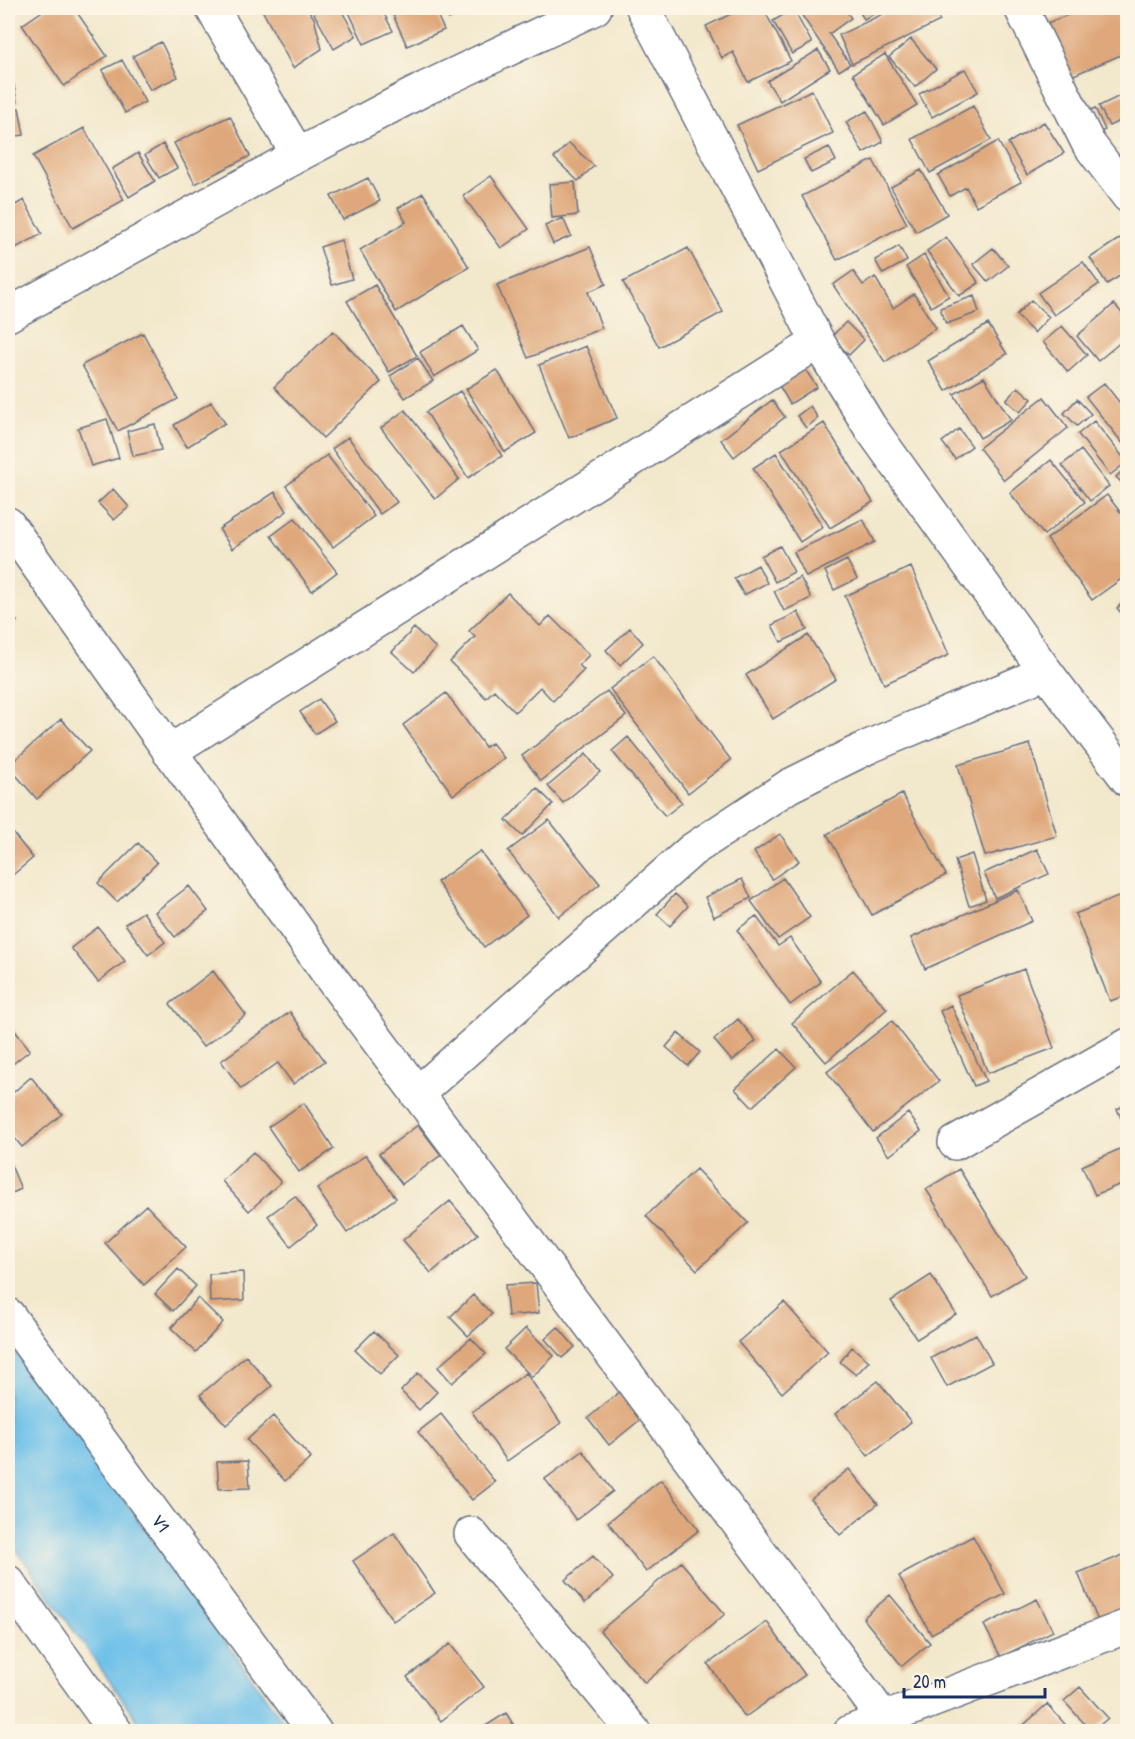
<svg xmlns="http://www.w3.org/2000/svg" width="1135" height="1739" font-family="'Patrick Hand',sans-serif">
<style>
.water{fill:#6cc0e9;stroke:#4478a4;stroke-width:1.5}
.building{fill:#dfa87c}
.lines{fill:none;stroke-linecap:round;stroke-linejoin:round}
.street-casing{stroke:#667084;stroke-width:36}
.street{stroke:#fff;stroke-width:33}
.labels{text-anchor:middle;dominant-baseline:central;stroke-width:5;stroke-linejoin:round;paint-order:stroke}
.street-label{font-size:18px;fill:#1b2f5e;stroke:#fcf5e5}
</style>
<rect width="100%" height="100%" fill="#fcf5e5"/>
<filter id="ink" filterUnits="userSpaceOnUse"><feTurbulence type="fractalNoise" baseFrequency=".0167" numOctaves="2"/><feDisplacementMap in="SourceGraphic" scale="12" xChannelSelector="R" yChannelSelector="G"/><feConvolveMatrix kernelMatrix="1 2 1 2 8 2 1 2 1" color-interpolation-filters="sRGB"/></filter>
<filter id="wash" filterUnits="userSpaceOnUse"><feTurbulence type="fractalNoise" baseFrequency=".008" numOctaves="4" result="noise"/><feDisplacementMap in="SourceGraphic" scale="24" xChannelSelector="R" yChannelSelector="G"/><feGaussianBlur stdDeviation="1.35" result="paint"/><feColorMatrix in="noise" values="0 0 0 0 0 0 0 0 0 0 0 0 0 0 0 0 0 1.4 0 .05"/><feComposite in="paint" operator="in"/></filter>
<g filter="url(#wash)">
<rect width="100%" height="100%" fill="#f2e8cc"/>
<path class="water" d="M8,1339L290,1731H145L8,1538Z"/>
<g id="blocks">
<path class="building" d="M47,8H74L107,56L64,86L22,25Z
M261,8H307L314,18L322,49L293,68Z
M311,8H340L356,36L334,49Z
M347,8H381L393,31L364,44Z
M390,8H434L444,30L407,46Z
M444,8H471L449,19Z
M743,8H763L791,61L748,82L733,52L722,58L706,26Z
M797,8H844L851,18L829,34L850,64L839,71Z
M857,8H885L864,19Z
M895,8H933L940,21L852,64L839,35Z
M1085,8H1128V52L1069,77L1045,24Z
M793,9L812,43L792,54L773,21Z
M911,39L936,69L915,87L889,57Z
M161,42L178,77L150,90L133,56Z
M818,50L830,69L780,101L767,81Z
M885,54L917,105L884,125L853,74Z
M122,60L145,102L125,113L102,70Z
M965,69L978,92L932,117L919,94Z
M8,75H12L17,103L8,105Z
M812,90L833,133L758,169L737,125Z
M1128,92V117L1109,126L1099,106Z
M973,106L991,140L930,173L912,139Z
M19,108L24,135L8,137V110Z
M1095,108L1105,130L1089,138L1079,115Z
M867,111L883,142L863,153L846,122Z
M230,116L250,156L195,184L174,143Z
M1044,122L1064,153L1027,175L1008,143Z
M84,128L124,200L73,228L33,156Z
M998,141L1021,182L976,206L966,187L950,196L938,175Z
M569,143L594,166L578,181L554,158Z
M163,144L177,168L159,178L145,155Z
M829,147L836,161L811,173L804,159Z
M138,153L155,181L129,197L112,169Z
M873,160L907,224L837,260L802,196Z
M921,170L947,214L916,232L891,187Z
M491,176L529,229L501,248L463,196Z
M368,178L380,201L343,220L331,196Z
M575,182L578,215L552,218L549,184Z
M423,193L469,267L396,312L360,250L406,222L398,208Z
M24,200L42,234L8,252V209Z
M563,218L571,236L553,244L545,226Z
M1128,233V271L1107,284L1090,258Z
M946,237L979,283L959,296L927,251Z
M341,240L352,279L332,285L320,247Z
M899,246L907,261L883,274L875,260Z
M590,247L606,284L588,292L602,328L528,358L497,285Z
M688,248L723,312L659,347L623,282Z
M993,248L1008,266L988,282L973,264Z
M924,255L949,296L931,307L906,267Z
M1083,262L1099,284L1054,315L1038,293Z
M853,271L863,285L875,277L893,308L914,294L936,328L885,362L833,285Z
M375,285L417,356L389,372L347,301Z
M974,296L979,312L946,324L940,308Z
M1031,300L1049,317L1034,333L1016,315Z
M1114,304L1128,320V336L1098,361L1077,336Z
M846,322L864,340L849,355L831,337Z
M988,324L1007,354L946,391L928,361Z
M463,326L478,350L434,377L420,352Z
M1062,326L1087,355L1068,372L1043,342Z
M333,331L381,382L323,438L274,387Z
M143,333L178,399L118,431L82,365Z
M586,346L617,418L569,438L539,365Z
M418,358L433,381L405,398L390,376Z
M803,366L817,387L790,404L777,382Z
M497,370L536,433L505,452L466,389Z
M984,377L1011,420L980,438L954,394Z
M1104,383L1128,413V450L1086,397Z
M1018,387L1032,399L1020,412L1006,400Z
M460,391L502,456L468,478L426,412Z
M1044,397L1068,428L1004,480L979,448Z
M1077,399L1091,414L1077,426L1064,413Z
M772,400L785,417L734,457L721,440Z
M211,402L225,423L187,447L174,425Z
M810,406L818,418L806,428L797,416Z
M405,410L459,479L435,499L381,428Z
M107,419L119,458L91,466L78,428Z
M1094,421L1127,462L1110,475L1078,434Z
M824,423L873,502L830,528L781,450Z
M155,424L161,450L133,456L127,431Z
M959,429L972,446L955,459L942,442Z
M348,437L397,502L380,514L332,449Z
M1081,450L1109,486L1090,501L1062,465Z
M776,453L823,527L800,542L753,468Z
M327,455L374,516L333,547L286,486Z
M1051,460L1085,502L1044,535L1010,493Z
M1128,465V489L1116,477Z
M113,489L129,507L114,520L98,503Z
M275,492L287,511L232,549L219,529Z
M1107,495L1128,522V574L1092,600L1047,539Z
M295,518L337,572L312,591L271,536Z
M863,519L875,542L806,577L794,552Z
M780,546L794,572L775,582L761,556Z
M847,560L857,579L834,590L825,571Z
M758,565L767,583L744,595L734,578Z
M911,567L949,655L884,684L845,596Z
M800,577L811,598L784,611L774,591Z
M508,593L540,626L550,616L589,655L579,665L584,670L553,701L540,687L515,712L494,690L486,698L450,662L475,637L469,631Z
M1128,598V621L1117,608Z
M798,612L807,630L781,642L772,625Z
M8,613L17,621L8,631Z
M414,628L436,648L414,672L392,652Z
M630,628L643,643L620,665L606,650Z
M808,635L836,679L773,719L746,675Z
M653,656L731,760L688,793L610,689Z
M607,691L626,716L541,781L522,756Z
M446,693L485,747L492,743L504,758L453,795L403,725Z
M319,699L335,721L315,734L300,712Z
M61,719L90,751L37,799L8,766Z
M628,737L682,803L665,816L612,751Z
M1030,744L1057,836L985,856L958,765Z
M586,754L600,772L563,803L548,786Z
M537,788L553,804L522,836L506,820Z
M902,794L946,875L872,915L827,834Z
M549,820L600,884L559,917L508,851Z
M8,827L33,858L8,879Z
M780,834L799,861L772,879L754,852Z
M138,843L157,863L117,902L98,883Z
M1037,849L1049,874L995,898L984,873Z
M480,851L527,915L484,947L437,882Z
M972,854L986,900L969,906L955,860Z
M783,878L810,917L778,939L751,901Z
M742,879L751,898L714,917L705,897Z
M189,886L208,911L175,937L155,912Z
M1018,890L1032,921L925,969L911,938Z
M1128,893V995L1110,1001L1075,914Z
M675,894L688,906L670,926L657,914Z
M143,912L165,942L148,955L125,924Z
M756,916L778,946L790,938L821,982L790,1005L737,930Z
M98,927L125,961L98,982L71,948Z
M1024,969L1054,1048L988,1073L957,995Z
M853,970L887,1009L826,1062L792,1023Z
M213,971L246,1015L203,1047L170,1004Z
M951,1005L986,1081L974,1086L940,1011Z
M290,1012L325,1061L293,1084L278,1063L241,1089L221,1061Z
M738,1019L756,1041L732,1061L714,1040Z
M892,1021L939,1081L873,1132L827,1072Z
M8,1022L30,1050L8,1068Z
M678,1033L700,1052L688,1066L666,1047Z
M779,1049L796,1067L752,1107L735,1089Z
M31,1077L62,1114L22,1147L8,1130V1097Z
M304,1103L334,1149L299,1172L268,1127Z
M1128,1104V1134L1117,1109Z
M908,1113L921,1131L889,1156L876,1138Z
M418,1125L441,1155L402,1184L379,1154Z
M1122,1148L1128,1160V1181L1095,1195L1082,1166Z
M253,1152L281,1182L249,1211L222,1181Z
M366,1155L396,1198L347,1233L317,1189Z
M8,1158L21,1189L8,1195Z
M696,1169L748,1223L697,1270L646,1216Z
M959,1169L1025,1276L992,1296L926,1189Z
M295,1196L317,1225L291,1246L268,1216Z
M450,1201L478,1234L431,1273L403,1240Z
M146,1205L186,1247L144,1285L105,1243Z
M178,1269L196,1286L173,1311L155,1294Z
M243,1272L244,1300L210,1302L209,1274Z
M931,1275L956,1314L917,1339L891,1301Z
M536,1283L539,1313L508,1316L505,1285Z
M473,1295L492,1314L468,1336L450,1317Z
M198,1298L223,1322L196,1352L171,1328Z
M784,1302L828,1352L782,1393L738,1342Z
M558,1327L575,1347L562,1358L545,1339Z
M526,1328L554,1356L532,1377L504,1349Z
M374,1331L399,1355L380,1374L355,1350Z
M976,1334L992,1363L947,1387L931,1358Z
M471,1338L486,1354L452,1383L438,1367Z
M852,1347L869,1361L856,1375L840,1362Z
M246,1356L272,1386L226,1425L200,1395Z
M418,1373L437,1392L419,1410L401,1391Z
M526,1373L561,1423L507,1461L472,1412Z
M878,1381L911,1422L868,1456L835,1414Z
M624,1388L646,1415L609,1445L588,1418Z
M441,1414L495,1482L472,1500L418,1432Z
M273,1416L311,1458L285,1481L247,1440Z
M583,1451L613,1491L576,1520L545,1479Z
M248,1461L250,1488L219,1489L217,1462Z
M849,1469L878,1504L840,1535L811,1499Z
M661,1480L699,1530L646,1572L608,1522Z
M394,1533L435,1593L393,1621L353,1561Z
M973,1536L1005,1594L931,1634L899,1576Z
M1128,1553V1617L1101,1628L1078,1573Z
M593,1556L613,1578L585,1603L565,1580Z
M681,1562L725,1614L645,1683L600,1631Z
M890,1595L930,1643L902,1666L863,1618Z
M1037,1599L1053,1631L1001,1657L984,1625Z
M767,1622L805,1675L745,1717L708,1664Z
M450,1644L484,1687L441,1721L407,1677Z
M1080,1687L1108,1718L1092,1732L1064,1701Z
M1047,1704L1072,1732H1016Z
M506,1713L518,1732H476Z"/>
</g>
</g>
<g filter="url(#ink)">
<use href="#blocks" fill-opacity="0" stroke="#667084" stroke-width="1.5"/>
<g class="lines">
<defs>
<g id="street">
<path d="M212,8L298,155"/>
<path d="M643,8L818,342L870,427L1046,672L1128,780"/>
<path d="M1021,8L1088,143L1128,196"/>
<path d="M8,315L298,155L426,88L595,8"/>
<path d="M8,524L332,979L894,1732"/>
<path d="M169,752L818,342"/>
<path d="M417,1094L692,850L789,786L868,747L1046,672"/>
<path d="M955,1143L1128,1045"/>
<path id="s1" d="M8,1315L315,1732"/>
<path d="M471,1534L634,1732"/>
<path d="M8,1582L116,1732"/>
<path d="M850,1732L1128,1626"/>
</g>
</defs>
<use href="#street" class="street-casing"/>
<use href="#street" class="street"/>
</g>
</g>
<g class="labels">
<g class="street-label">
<text stroke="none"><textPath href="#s1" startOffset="258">V1</textPath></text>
</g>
</g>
<rect width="1135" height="1739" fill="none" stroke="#fcf5e5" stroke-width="30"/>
<path d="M904 1688v9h141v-9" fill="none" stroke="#1b2f5e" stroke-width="3"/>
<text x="913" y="1688" font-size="18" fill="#1b2f5e" stroke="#fcf5e5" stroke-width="4.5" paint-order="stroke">20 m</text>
</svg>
